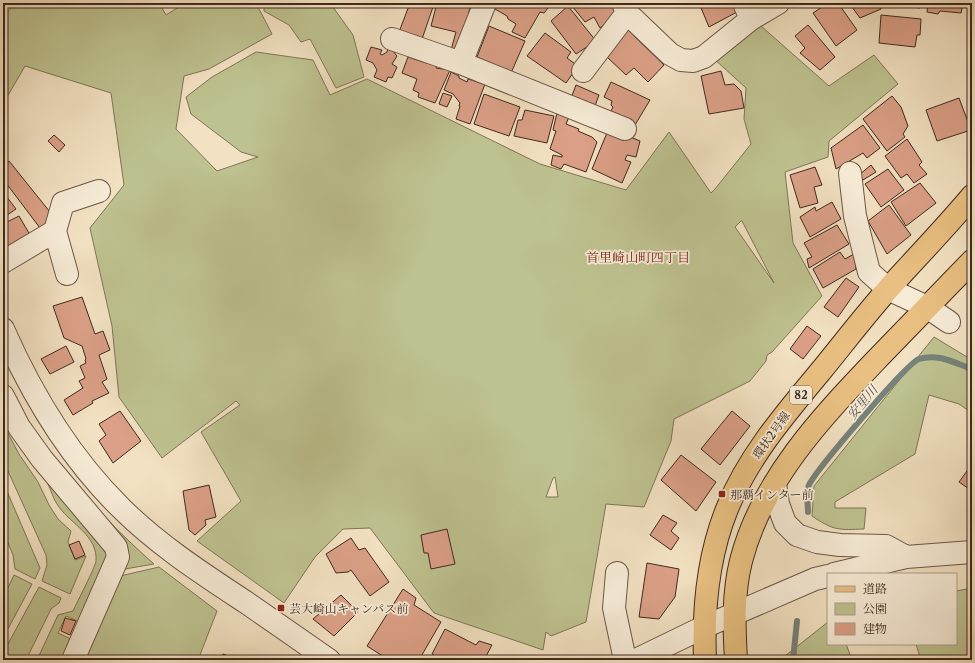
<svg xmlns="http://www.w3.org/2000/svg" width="975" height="663" font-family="'Libre Caslon Text','Noto Serif JP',serif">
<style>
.green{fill:#bec290;stroke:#7f7657;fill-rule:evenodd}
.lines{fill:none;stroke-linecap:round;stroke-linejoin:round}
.stream{stroke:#77827a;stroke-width:6}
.building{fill:#dba087;stroke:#40291e}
.minor-casing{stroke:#6c5747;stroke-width:24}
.major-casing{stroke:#40291e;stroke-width:24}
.minor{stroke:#f7ecd7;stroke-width:22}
.major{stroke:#e9c081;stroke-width:22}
.poi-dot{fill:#8f2418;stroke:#f7ecd7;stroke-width:1.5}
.labels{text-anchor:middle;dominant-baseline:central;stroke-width:3.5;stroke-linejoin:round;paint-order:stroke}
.shield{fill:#f7ecd7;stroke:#776456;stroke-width:1}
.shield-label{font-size:11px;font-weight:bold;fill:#40291e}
.street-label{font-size:12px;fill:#40291e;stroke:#f7ecd7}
.poi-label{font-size:12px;fill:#40291e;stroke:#f7ecd7;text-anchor:start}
.neighbourhood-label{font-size:13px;fill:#7a1f14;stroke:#f7ecd7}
.water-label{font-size:13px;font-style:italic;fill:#574e44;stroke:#f7ecd7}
</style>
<rect width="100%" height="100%" fill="#f2e1c2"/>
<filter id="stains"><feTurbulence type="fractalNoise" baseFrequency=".005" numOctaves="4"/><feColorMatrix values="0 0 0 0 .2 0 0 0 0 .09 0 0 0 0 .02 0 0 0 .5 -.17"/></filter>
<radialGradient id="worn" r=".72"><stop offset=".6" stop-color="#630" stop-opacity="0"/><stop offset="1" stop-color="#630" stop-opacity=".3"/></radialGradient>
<path class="green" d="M16,3H159L166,15L185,3H256L272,34L209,69L184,76L176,129L217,171L258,157L241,152L191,114L186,97L212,77L256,52L313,60L330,95L367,79L540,164L626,190L669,132L711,193L715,189L751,144L744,119L746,88L712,57L761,26L829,86L874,55L898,84L829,141L828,157L785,172L793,243L822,296L772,352L767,355L766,361L750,381L674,419L671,441L644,507L606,504L586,622L551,636L546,632L543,650L434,613L370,528L343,529L315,557L284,603L197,541L241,501L201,432L240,405L236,401L162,458L119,397L112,326L90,228L124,185L111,93L25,66L3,104V17ZM741,221H742L774,283L735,227ZM555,477L558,497H546L553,478Z
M264,3H330L353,35L364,77L336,88L310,39L301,42L289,25L264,11Z
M934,337L972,360V413L959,404L929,395L915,454L835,502V508H866L864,529C839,530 834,531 812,516L814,486Z
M3,377C39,449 94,511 154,564L119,570L3,388Z
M3,424L19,454L38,482L49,505L58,519L71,531L68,542L75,560L86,556L70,594L42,581L47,565L46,555L3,460Z
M3,482L40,568L35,579L15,569L13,555L3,531Z
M47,482L110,548L84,624L66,616L58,633L75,641L67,660H37L58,615L73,611C77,602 95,568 96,561C98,536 71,524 59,507C53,499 51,490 47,482Z
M159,567L217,611L198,660H83L120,576Z
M14,575L32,584L3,638V598Z
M39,587L61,598L59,603L51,609L26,660H3V653Z
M972,588V660H921L916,644H956V591Z
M828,622V644H846L852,660H780Z"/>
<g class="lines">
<path class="stream" d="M808,512C808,504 806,492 809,485C816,470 907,363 919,359C938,353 955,363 972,369
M793,660L797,621"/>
</g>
<path class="building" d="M410,3L434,4L421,42L399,32Z
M437,3H454L470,7L461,50H451L456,32L431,26Z
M498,3H537L548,8L544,13L540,12L525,38L512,32L516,24L508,19L507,16L495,9Z
M577,3H614L617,15L600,28L594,17L585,22L572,6Z
M699,3H738L737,12L709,27Z
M828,3H838L857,30L836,46L813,13Z
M849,3H881L882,6L881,9L860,18Z
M900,3H920V8L900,6Z
M928,3H963L961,13L940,11L938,14L927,12Z
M568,6L596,41L576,54L551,21Z
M881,15L921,19L920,35H917L915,47L879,43Z
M628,23L637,30L633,35L664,65L648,82L634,68L626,75L607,57L613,50L611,47Z
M808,25L835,57L820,70L800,53L805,48L795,36Z
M489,26L525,41L511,73L477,57Z
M545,33L571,52L567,58L578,66L566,83L527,56Z
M389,45L395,48L393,51L397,56L392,64L397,67L392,78L388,77L386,82L374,77L377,70L373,63L366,60L371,47L382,50L380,54L382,55L387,52Z
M408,57L426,63L427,60L437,64L436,68L450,70L435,103L418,97L419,93L413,90L417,79L402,73Z
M721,71L725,85L734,84L741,91L744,108L709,114L701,76Z
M451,72L459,76V78L467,82L468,79L485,84L470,124L456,119L460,106H459L460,103L453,94L444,90Z
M611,82L650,100L635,125L611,111L613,107L611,105L612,101L604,97Z
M576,85L599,95L593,111L570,101Z
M443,93L452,96L447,107L439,104Z
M484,94L520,107L509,136L474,124Z
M892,96L901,107L908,126L903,134L905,137L887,151L863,119Z
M959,98L971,130L937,141L926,110Z
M525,110L554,116L547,143L514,136L518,120H522Z
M557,113L569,117L566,124L579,129L578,131L592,137L597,142L586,172L564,164L561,169L551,165L553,155L562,157V155L550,149L556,131L553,130Z
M863,125L880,148L867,158L863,153L836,169L831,148Z
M609,128L640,141L636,157L627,155L625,160L631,162L622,183L592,169Z
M54,135L65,145L59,152L48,141Z
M907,139L922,162L919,165L927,174L914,183L907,174L901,178L885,156Z
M9,161L54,217L40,228L3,179V165Z
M871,165L876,172L863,180L859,175Z
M815,167L822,185L814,187L818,203L800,208L790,175Z
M888,169L904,190L881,207L865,184Z
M920,183L936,203L906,226L891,202Z
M3,192L16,209L3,218Z
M832,202L841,219L810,237L800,217L815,207L816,211Z
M889,205L911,235L887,254L868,221Z
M19,216L33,240L3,252V224Z
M837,225L849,244L809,268L807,259L812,257L804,243Z
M840,252L845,259L854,254L856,269L823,288L813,269Z
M846,278L859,287L838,317L824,307Z
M82,297L95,334L103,331L110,350L99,355L107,379L102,382L109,393L92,401L93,403L73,415L64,400L83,388L79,381L85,378L80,366L86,363L85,360L86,359L82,346L64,338L53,306Z
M807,326L821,336L803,359L790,349Z
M66,346L74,362L50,374L41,359Z
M120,411L141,441L113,463L99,441L106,435L99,424Z
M732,411L750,426L720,465L701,449Z
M681,455L716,482L696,511L661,480Z
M972,464V491L959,482Z
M209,485L216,517L205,520L206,525L195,535L189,530L183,491Z
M663,515L677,523L671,531L679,538L671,550L650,535Z
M447,529L455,564L431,569L428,553H424L421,535Z
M351,538L359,550L365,548L389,582L370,596L351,570L348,572L336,573L326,554Z
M79,541L85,555L75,559L69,545Z
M647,563L679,569L675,597L659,619L639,617Z
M403,589L416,598L414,605L441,622L419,660H389L367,646Z
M341,595L358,612L334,636L313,619Z
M65,618L76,621L70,635L61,631Z
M445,629L476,645L479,641L492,645L484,660H449L442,657L440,659L432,654Z
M223,654L240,660H220Z"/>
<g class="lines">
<defs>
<path id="minor" d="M485,3L461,63L625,129
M623,3L627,13L670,54L681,60L693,61L704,57L751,19L778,3
M744,3L751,19
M392,39L461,63
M583,71L627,13
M850,173L855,216L869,272L888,289L927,307L949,322
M55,231L67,274
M3,262L55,231L63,203L99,191
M3,329C32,395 69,457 121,508C158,545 203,574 247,603C274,622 302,641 329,660
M3,396L19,427L42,459L116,547L118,557L73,660
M775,484L778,504L785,523L797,535L817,542L840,545L886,546L906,557
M617,573L614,608L625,660
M834,574L906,557L972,552
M636,660L704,627L815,579L828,576"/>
<path id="major" d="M705,660C703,609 708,556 727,509C748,457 785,414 820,372C843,344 865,315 889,288C917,257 946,227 972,196
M736,660C734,626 733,593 741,561C762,479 823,416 879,357C910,325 941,293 972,261"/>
</defs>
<use href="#minor" class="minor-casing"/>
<use href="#major" class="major-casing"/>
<use href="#minor" class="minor"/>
<use href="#major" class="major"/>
</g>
<g class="poi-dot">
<rect x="718" y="490" width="8" height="8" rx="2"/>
<rect x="277" y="604" width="8" height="8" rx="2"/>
</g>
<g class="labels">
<rect class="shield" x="790" y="386" width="22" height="18" rx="3"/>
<g class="shield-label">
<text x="801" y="395">82</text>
</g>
<g class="street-label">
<text transform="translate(771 435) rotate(-55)">環状2号線</text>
</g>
<g class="poi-label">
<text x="730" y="494">那覇インター前</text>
<text x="289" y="608">芸大崎山キャンパス前</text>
</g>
<g class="neighbourhood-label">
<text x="638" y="257">首里崎山町四丁目</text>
</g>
<g class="water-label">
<text transform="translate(862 402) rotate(-50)">安里川</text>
</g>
</g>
<rect width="975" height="663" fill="none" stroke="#f2e1c2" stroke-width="16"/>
<rect x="4" y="4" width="967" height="655" fill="none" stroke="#40291e" stroke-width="2"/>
<rect x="8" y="8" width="959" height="647" fill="none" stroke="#40291e"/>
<rect x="827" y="573" width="130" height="72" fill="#f7ecd7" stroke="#ae9e8d"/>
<rect x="835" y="586" width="20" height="6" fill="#e9c081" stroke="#ae9e8d"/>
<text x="863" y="593" font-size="12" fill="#40291e">道路</text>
<rect x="835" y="603" width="20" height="12" fill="#bec290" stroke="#ae9e8d"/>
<text x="863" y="613" font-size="12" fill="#40291e">公園</text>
<rect x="835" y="623" width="20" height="12" fill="#dba087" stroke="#ae9e8d"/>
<text x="863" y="633" font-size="12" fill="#40291e">建物</text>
<rect width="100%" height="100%" filter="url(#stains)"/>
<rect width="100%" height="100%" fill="url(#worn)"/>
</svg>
